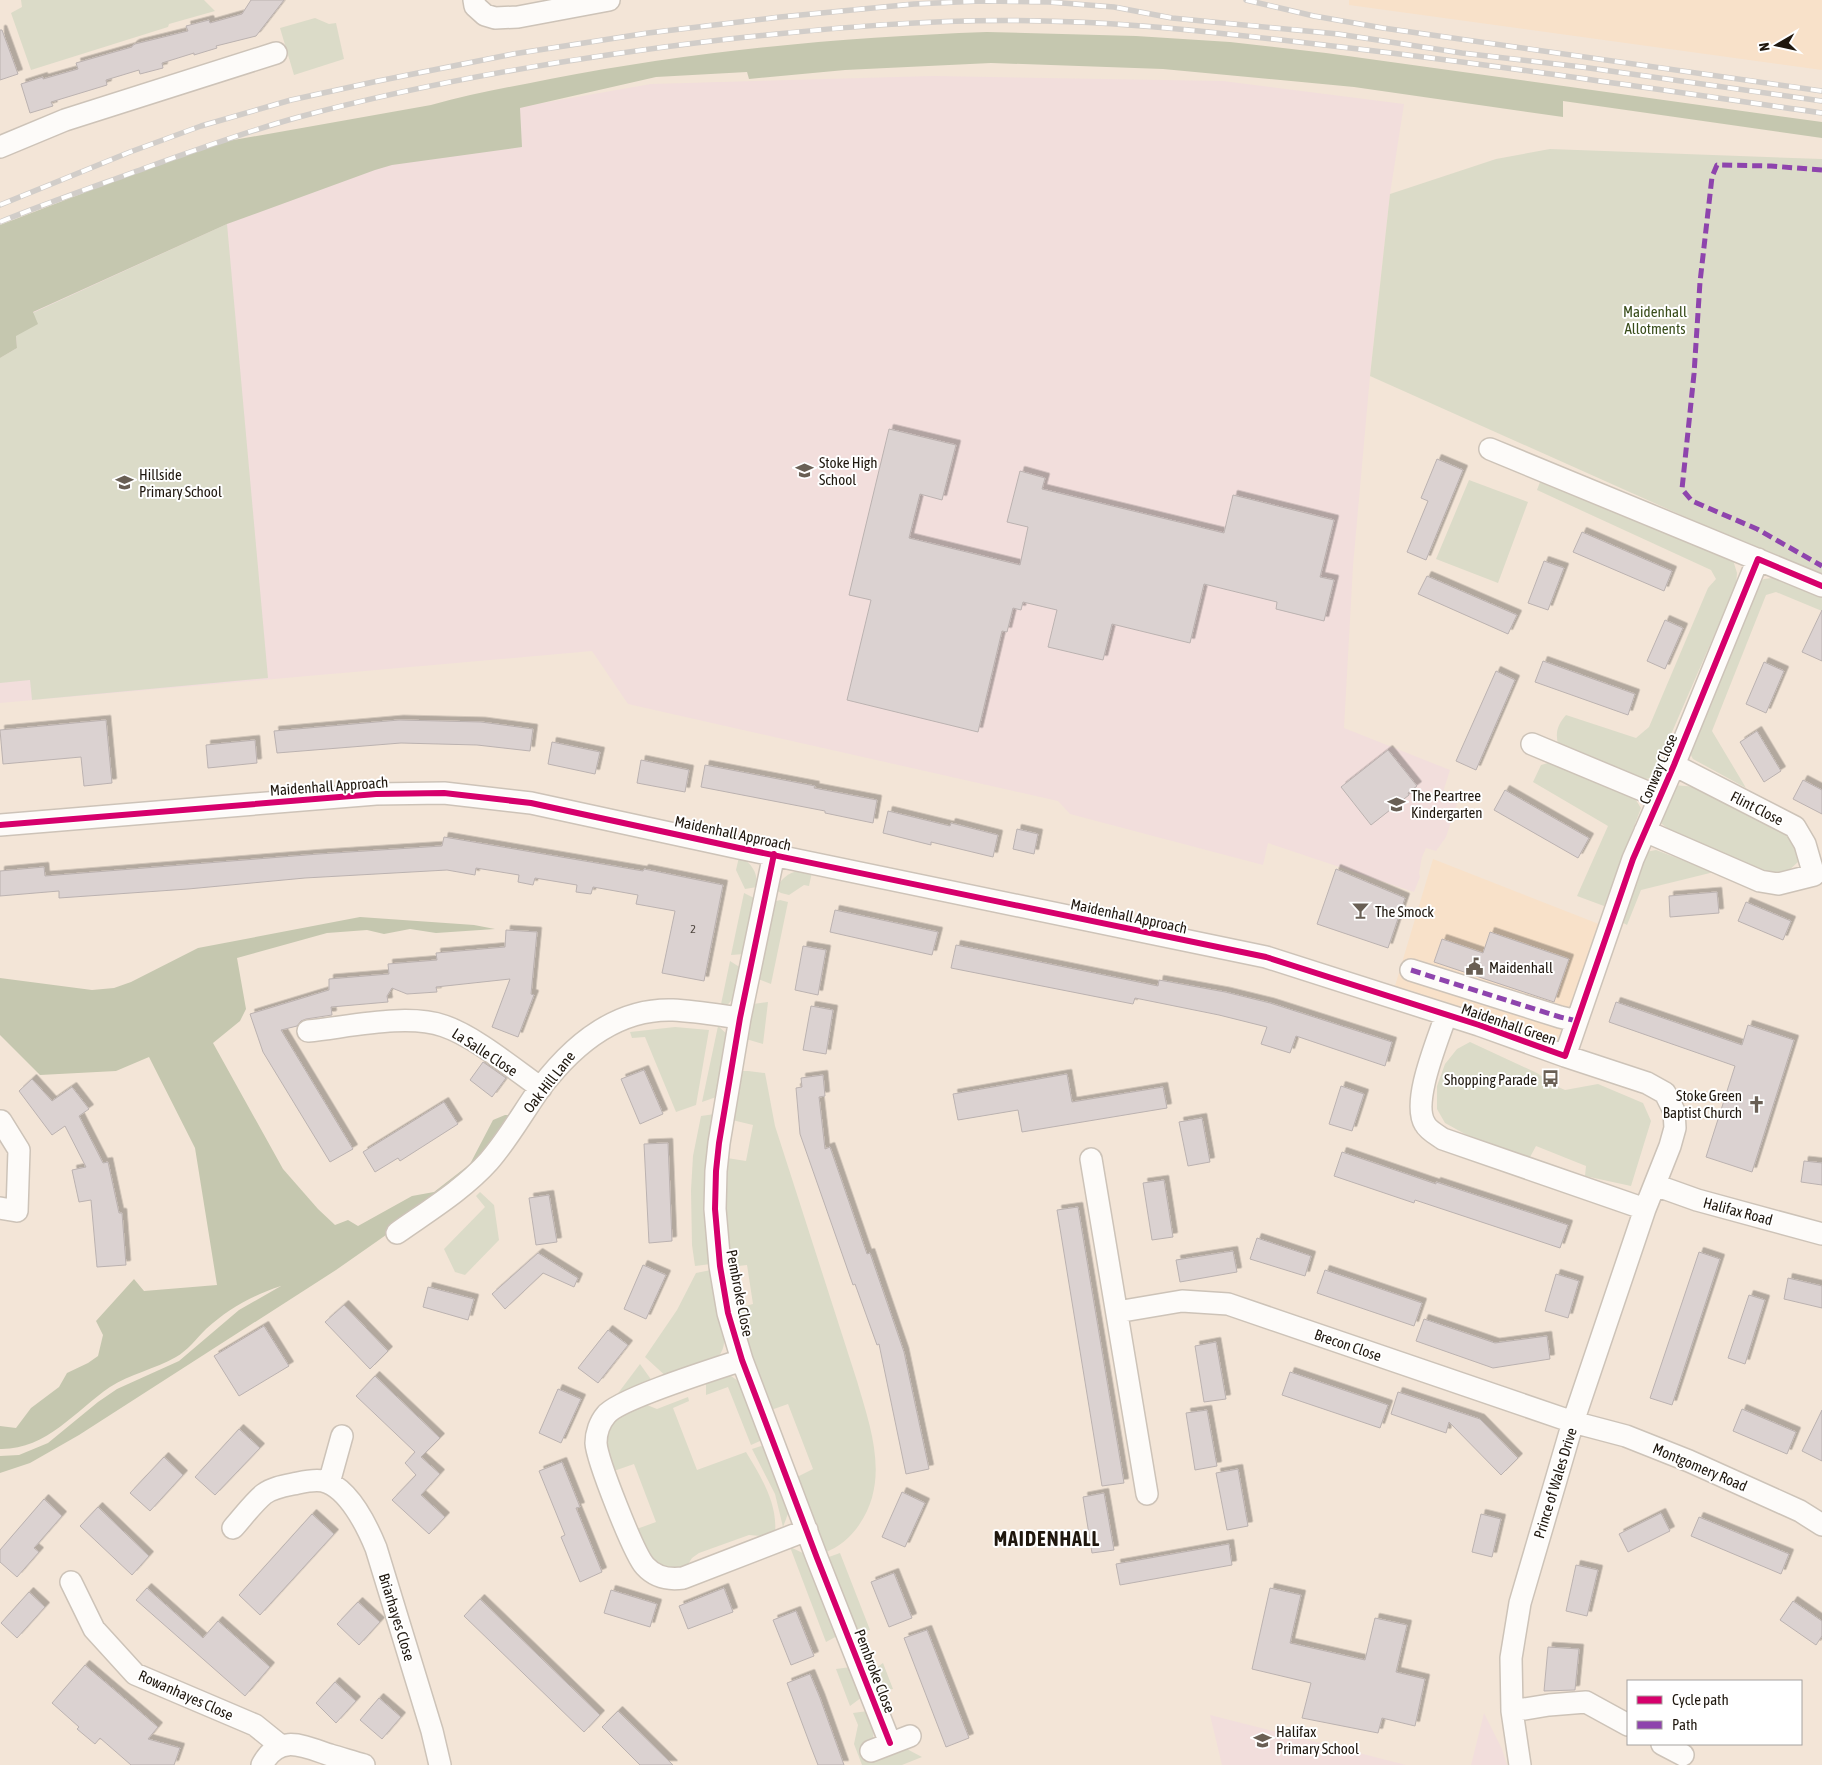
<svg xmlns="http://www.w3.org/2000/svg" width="1822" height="1765" font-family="'Asap Condensed',sans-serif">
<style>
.built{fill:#f8e1c9}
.education{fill:#f2dedc}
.green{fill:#dbdbc8}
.forest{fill:#c5c7af}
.building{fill:#dbd2d1;stroke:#bbb2b0;filter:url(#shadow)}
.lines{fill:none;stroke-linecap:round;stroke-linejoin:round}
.street-casing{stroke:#cdc3b8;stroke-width:24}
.street{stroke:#fdfbf9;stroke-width:21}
.rail-casing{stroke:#d1cdc9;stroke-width:5.5}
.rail{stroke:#fff;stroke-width:4;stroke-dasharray:11;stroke-linecap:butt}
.quiet{stroke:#8e44ad;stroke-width:5;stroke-dasharray:10 5;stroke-linecap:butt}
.cycleway-casing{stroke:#fff;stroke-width:9}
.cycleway{stroke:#d6006c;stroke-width:6}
.labels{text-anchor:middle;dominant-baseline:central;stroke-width:4;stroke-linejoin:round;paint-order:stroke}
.number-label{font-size:12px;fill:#4e463f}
.park-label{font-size:15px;fill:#394d1b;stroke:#fff}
.poi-label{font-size:15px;fill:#1f170e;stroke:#fff;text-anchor:start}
.street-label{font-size:15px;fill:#1f170e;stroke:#fff}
.district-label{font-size:20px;font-weight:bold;letter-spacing:1px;fill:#1f170e;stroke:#fff}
</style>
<defs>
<filter id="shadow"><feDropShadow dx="4.5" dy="-4.5" stdDeviation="0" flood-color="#0004"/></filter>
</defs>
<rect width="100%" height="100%" fill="#f3e5d7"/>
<path class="built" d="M1349,0H1822V70L1349,5Z
M1433,859L1609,928L1565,1056L1392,996Z"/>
<path class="education" d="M933,76L1223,81L1404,104L1390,194L1370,376L1353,566L1344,728L1450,770L1443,792L1459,797L1446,837L1436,851L1426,848L1422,857L1419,873L1420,877L1414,892L1268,843L1263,865L1070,814L1058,801L628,704L592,651L0,703V287L496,111L651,84Z
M1484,1713L1502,1749L1507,1765H1471Z
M1210,1715L1406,1765H1222Z"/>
<path class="green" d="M21,0H204L215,11L169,24L168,27L31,70L11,13L22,7Z
M315,18L329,24L336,23L344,59L294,75L280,28Z
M1550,149L1822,159V578L1370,376L1390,194L1496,159Z
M227,224L268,678L32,700L30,680L0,683V358L17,348L15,321Z
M1543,474L1733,560L1737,573L1736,585L1652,778L1640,780L1558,744C1555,732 1558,724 1566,715L1636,738L1649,727L1708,588L1716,579L1711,570L1537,490Z
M1469,480L1528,502L1498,583L1436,559Z
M1779,577L1822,595V611L1776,592L1766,595L1712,731L1746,788L1693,759L1689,752L1754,586L1764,579Z
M1555,761L1632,794L1641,808L1604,906L1577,896L1608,826L1533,782L1541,765Z
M1673,785L1697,787L1787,835L1798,847V862L1786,873H1769L1677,836L1662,824L1660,810Z
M1656,850L1714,872L1641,890L1627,925L1620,921L1646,852Z
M739,857C752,862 758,874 757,887L745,889L736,870Z
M799,871L812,872L809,886L804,885L789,895L781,893L776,890C780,880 788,872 799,871Z
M744,893L756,899L744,954L731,955Z
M780,900L788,902L771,984L758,979L773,902Z
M730,961L741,968C738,983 737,1003 720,1009Z
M768,1002L763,1044L746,1039L753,1004Z
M718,1026L728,1035L719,1096L702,1102Z
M675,1027L709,1030L696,1105L676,1112L645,1037L632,1038L630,1032Z
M1470,1042L1537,1073L1556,1086L1565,1090L1598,1084L1643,1103L1651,1121L1631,1186L1585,1176L1586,1166L1536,1146L1529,1159L1476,1140L1445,1123L1437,1109V1086L1445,1064L1457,1049Z
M740,1071H748L765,1073L775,1126L857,1381C871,1429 890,1480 859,1525C850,1538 839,1547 824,1553L797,1477L813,1469L788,1404L771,1410L746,1346L737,1308L753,1304L747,1265L730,1267L724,1228L727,1158L746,1161L753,1125L732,1120Z
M715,1114L711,1264L695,1266L692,1245L691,1190L693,1156L701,1116Z
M480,1192L494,1205L499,1240L465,1275L455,1272L444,1249L485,1207L476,1196Z
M711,1270L723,1330C725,1340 725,1349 718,1357L669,1379L645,1357L677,1310L696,1273Z
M640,1364L655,1385L616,1396Z
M722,1375L731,1376L741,1383L763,1437L760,1441L751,1445L728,1387L706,1395V1380Z
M688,1397L689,1401L673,1408L697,1470L746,1452C761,1477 778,1503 775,1534L771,1537L749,1535L699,1553L692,1558L685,1569C653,1569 649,1555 634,1530L656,1522L634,1464L611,1472C607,1453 601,1428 621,1414C627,1410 635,1407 642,1403L657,1409Z
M761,1446L768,1449L789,1511L783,1527L775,1494L752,1449Z
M790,1547L805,1554L839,1635L826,1642Z
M840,1553L870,1630L855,1632L826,1558Z
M883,1663L893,1689L877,1691L870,1672Z
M851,1667L862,1697L850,1706L836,1669Z
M868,1711L874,1729L873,1739L862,1747L868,1761L903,1747L922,1757L902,1765H862L854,1744L858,1725L853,1713Z"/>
<path class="forest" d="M987,32L1136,36L1230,42L1326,53L1822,122V138L1563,101V117L1354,87L1163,69L991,63L845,70L749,79L747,72L656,77L520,108L522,147L392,165L375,170L227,224L33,312L38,324L16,336L17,348L0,358V225L211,144L431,105C470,94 510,87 550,79C694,51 841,37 987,32Z
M360,917L474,925L495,929L436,933L410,929L384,934L367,930L327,933L237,958L246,1009L240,1021L213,1043L283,1169L318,1209L335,1225L348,1220L358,1226L412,1196L434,1192L470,1164L493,1120L505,1115H518L456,1186L336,1270L79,1435L30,1463L0,1473V1456L19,1455L48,1443L98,1402L117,1389L179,1361L239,1310L281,1286C253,1295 228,1309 206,1329C197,1338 187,1351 176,1357C155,1369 130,1374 110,1387C75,1411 46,1450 0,1449V1426L16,1428L31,1408L59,1387L67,1373L88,1363L98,1356L103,1335L96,1321L134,1279L144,1291L217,1285L195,1148L149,1057L116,1071L40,1075L0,1035V978L92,990L114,988L131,982L198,948Z"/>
<path class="building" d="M251,0H284L256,36L216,46L217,48L194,55V53L162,63L163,68L140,74L139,70L106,80L107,85L51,102L53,106L30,113L21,84L43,77V79L78,69L76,63L132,47V46L135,44L188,31L186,26L209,20L210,23L242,14Z
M0,30H2L18,74L0,80Z
M889,429L956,445L942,500L920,494L909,538L1020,565L1028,527L1007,522L1020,471L1045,478L1042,489L1224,533L1233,495L1334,520L1320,577L1334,580L1324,621L1276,609L1277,602L1204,584L1190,643L1112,624L1103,660L1048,647L1057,610L1023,602L1021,610L1013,608L1007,632L1002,631L978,732L847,700L871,600L849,595Z
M1437,459L1463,470L1426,560L1407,552L1428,501L1421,498Z
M1582,532L1672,571L1664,591L1573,552Z
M1544,561L1564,568L1548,610L1528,603Z
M1427,576L1517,615L1508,634L1418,594Z
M1822,610V661L1802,652Z
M1665,620L1683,628L1665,669L1647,661Z
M1543,661L1635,694L1628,715L1535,682Z
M1764,662L1784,671L1766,713L1746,704Z
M1496,671L1515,680L1476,770L1456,761Z
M106,720L112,783L84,786L81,757L3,764L0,730Z
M399,720L481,722L533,729L530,751L477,745L401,743L277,753L274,731Z
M1757,731L1781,771L1764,782L1740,742Z
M255,740L257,763L208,768L206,745Z
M552,742L600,752L595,774L548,764Z
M1388,750L1417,786L1408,793L1409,795L1371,825L1341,787Z
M641,760L689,770L685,792L637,783Z
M705,765L815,786L814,788L877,800L873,823L825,813V811L701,787Z
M1803,780L1822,790V814L1793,799Z
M1505,790L1589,838L1578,858L1494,810Z
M888,811L950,826L951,823L998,835L993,857L931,842V845L883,833Z
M1017,829L1038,834L1034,854L1013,849Z
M444,837L643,871L644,869L723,885L704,981L662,973L675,911L636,904L638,895L593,887L591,894L576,892L577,885L535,878L533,885L518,882L519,875L476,868L475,875L447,870L305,878L188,889L59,898V891L0,896V871L44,867L45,876L319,854L442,846Z
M1336,869L1405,898L1388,948L1317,924Z
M1717,892L1719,913L1670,917L1669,896Z
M1746,902L1791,921L1783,940L1738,921Z
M835,910L938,932L932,955L830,932Z
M506,930L537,932L531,994L534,995L518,1037L492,1027L510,979L436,987L437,992L407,994L392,988L387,996L388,1002L331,1007L332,1015L306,1019L301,1021L297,1026L281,1030L353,1149L330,1162L263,1052L250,1014L329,990V979L389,974L388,964L437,960L436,953L505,947Z
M1490,932L1569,959L1554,1002L1434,962L1442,939L1483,953Z
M956,945L1158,986L1159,980L1225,992L1270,1003L1392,1042L1385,1066L1296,1036L1290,1053L1261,1044L1267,1027L1219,1015L1135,998L1133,1004L951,968Z
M803,946L826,950L818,995L795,990Z
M1616,1002L1742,1045L1748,1025L1794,1040L1752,1172L1706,1157L1735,1066L1609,1022Z
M811,1006L833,1010L826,1054L803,1050Z
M483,1062L506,1078L492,1097L470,1080Z
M644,1070L663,1114L640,1124L621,1079Z
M1067,1074L1072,1102L1163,1087L1167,1108L1022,1132L1018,1110L958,1120L953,1094Z
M823,1075L825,1096L819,1097L825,1149L830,1147L867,1254L870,1253L904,1352L929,1469L906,1474L879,1344L877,1345L855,1284L853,1285L800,1134L796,1088L802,1087L801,1078Z
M32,1079L52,1101L72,1087L89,1109L79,1116L103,1163L108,1162L119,1213H122L126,1265L97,1267L91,1200L79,1202L72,1170L86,1167L65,1126L52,1135L19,1091Z
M1341,1086L1364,1094L1352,1131L1329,1124Z
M444,1102L458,1124L400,1161L398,1158L375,1172L363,1152Z
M1202,1118L1210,1162L1188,1166L1179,1122Z
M668,1143L672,1241L649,1243L644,1144Z
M1342,1152L1436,1184V1182L1568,1225L1560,1248L1415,1200L1414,1203L1334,1176Z
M1804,1161L1822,1163V1185L1801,1182Z
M1164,1180L1173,1237L1152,1240L1143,1183Z
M549,1195L557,1242L536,1245L529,1198Z
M1078,1207L1124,1483L1102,1486L1057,1210Z
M1257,1238L1311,1256L1305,1276L1250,1259Z
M1233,1251L1237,1272L1180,1282L1176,1260Z
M1699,1252L1720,1259L1672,1405L1650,1398Z
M538,1253L578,1278L574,1287L543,1273L505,1309L492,1294Z
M643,1265L666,1275L646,1319L624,1309Z
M1325,1270L1422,1303L1414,1326L1317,1293Z
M1556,1274L1579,1281L1568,1318L1545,1311Z
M1788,1278L1822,1286V1308L1784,1299Z
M428,1287L474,1299L468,1320L423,1307Z
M1749,1295L1765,1300L1745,1364L1728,1358Z
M344,1305L388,1351L370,1369L325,1322Z
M1424,1319L1495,1343L1547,1336L1550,1359L1493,1368L1416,1341Z
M264,1326L289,1366L239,1396L214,1356Z
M608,1330L628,1345L598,1383L578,1368Z
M1216,1342L1226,1399L1204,1402L1195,1346Z
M1290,1372L1388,1405L1380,1428L1282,1395Z
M375,1376L440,1438L421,1457L440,1474L421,1495L445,1517L429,1534L392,1500L416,1475L405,1463L415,1452L356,1396Z
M558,1389L581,1399L561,1443L539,1433Z
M1398,1392L1480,1419L1518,1458L1501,1475L1449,1422L1446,1433L1391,1414Z
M1742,1409L1796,1432L1787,1454L1733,1431Z
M1207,1410L1217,1466L1195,1470L1186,1413Z
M1822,1410V1461L1802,1451Z
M239,1429L260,1448L215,1495L195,1477Z
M164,1457L183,1475L150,1511L130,1493Z
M562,1462L580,1507L576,1508L602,1572L580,1582L561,1537L565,1535L539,1471Z
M1238,1469L1248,1526L1227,1530L1216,1473Z
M902,1492L925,1503L905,1547L882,1537Z
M1104,1493L1114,1550L1092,1553L1083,1497Z
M44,1499L62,1516L34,1548L39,1552L17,1577L0,1562V1550Z
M98,1507L149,1556L132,1575L80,1526Z
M1661,1513L1670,1531L1628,1552L1619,1534Z
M312,1514L334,1534L260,1615L239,1595Z
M1481,1514L1501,1519L1492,1557L1472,1552Z
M1699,1517L1789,1554L1781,1574L1691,1536Z
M1229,1544L1232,1565L1120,1585L1116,1564Z
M1576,1565L1598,1570L1587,1616L1566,1611Z
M894,1573L912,1618L889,1627L871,1582Z
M147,1588L203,1638L218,1621L270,1667L245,1696L136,1600Z
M724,1588L733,1612L688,1629L679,1606Z
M1270,1588L1301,1595L1290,1643L1365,1660L1375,1618L1407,1625L1396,1672L1425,1679L1415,1726L1382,1718L1378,1733L1302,1718L1311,1683L1252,1669Z
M611,1590L657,1604L650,1627L604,1613Z
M29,1592L45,1607L17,1638L1,1623Z
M480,1599L600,1715L584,1732L464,1616Z
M1793,1601L1822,1621V1636L1816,1645L1780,1620Z
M358,1602L380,1622L359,1645L337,1624Z
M796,1611L814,1656L791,1665L773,1620Z
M927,1630L969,1738L946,1747L904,1638Z
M1548,1647L1579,1649L1575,1690L1544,1691Z
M85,1665L158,1727L148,1739L180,1748L174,1765H131L100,1738L95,1744L77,1729L79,1727L52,1703Z
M810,1674L820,1698L844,1765H818L811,1747L787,1683Z
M335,1682L356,1701L336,1723L316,1703Z
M379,1698L401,1717L382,1739L360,1720Z
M618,1711L673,1765H640L602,1727Z"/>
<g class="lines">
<defs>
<path id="street" d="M474,0L475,6L485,15L495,18L518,17L609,0
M0,147L65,120L276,53
M1490,449L1822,586
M1532,744L1659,797
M0,825L376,794L444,793L531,803L739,848L1266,957L1479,1025L1565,1056L1647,1083L1665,1093L1674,1111L1675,1128L1670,1146L1645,1209L1573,1422L1520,1603L1511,1658L1512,1711L1520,1765
M1645,831L1760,881L1778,884L1814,875L1805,844L1795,827L1674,765
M774,854L740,1018L719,1143L716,1171L715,1209L720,1266L728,1313L742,1360L817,1558L890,1743
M1411,970L1560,1017L1577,1021
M1446,1015C1438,1040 1411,1102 1425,1124C1428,1130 1437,1135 1443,1139L1645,1209
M308,1031C348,1027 407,1013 444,1026C474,1036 514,1069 541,1088
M1565,1056L1633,859L1674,765L1758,559
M1091,1159L1147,1494
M1655,1185L1697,1200L1822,1234
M0,1208L17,1211L19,1150L1,1121
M397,1233C428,1211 463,1190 489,1161C509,1138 523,1112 541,1087C573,1045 617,1008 673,1010C695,1011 718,1015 740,1018
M1117,1312L1182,1301L1228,1304L1573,1422L1626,1436L1689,1461L1800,1511L1822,1525
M742,1360C718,1368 618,1399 606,1415C600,1422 596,1433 596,1443C597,1460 634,1554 645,1566C655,1577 669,1580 683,1578L807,1530
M329,1483L342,1436
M233,1528C243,1517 253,1503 264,1494C272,1488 283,1486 293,1484C303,1482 313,1479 323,1481C348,1487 367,1526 376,1548L432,1731L440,1765
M71,1582L94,1629L135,1674L255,1725L281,1746
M1512,1711L1549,1705L1586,1702L1628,1725
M1662,1744L1683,1755
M871,1751L910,1736
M262,1765C279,1733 303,1746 330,1755C341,1758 353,1762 364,1765"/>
</defs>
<use href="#street" class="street-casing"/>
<use href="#street" class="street"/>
<defs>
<path id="rail" d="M1246,0L1314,16L1383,28L1822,91
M0,205L130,152L201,126L291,100L378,81L513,54L648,33L780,17L914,4L980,1L1049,2L1114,7L1172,18L1338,34L1462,53L1582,67L1822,101
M0,222C49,202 99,185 148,167C198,149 248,131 299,117C437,80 578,57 720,40C829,28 936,18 1045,21C1139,23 1231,34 1324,45C1490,64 1656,89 1822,113"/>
</defs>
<use href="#rail" class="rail-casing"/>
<use href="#rail" class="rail"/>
<path class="quiet" d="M1822,170L1771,166L1717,165L1712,177L1700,282L1694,374L1682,489L1692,501L1757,529L1822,566
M1411,970L1560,1017L1577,1021"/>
<defs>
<path id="cycleway" d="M0,825L376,794L444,793L531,803L739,848L1266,957L1479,1025L1565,1056L1633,859L1674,765L1758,559L1822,586
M774,854L740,1018L719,1143L716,1171L715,1209L720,1266L728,1313L742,1360L817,1558L890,1743"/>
</defs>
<use href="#cycleway" class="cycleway-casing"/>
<use href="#cycleway" class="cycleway"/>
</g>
<defs>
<symbol id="school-bare" viewBox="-9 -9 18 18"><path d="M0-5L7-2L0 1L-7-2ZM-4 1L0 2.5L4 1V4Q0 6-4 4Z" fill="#695f54" stroke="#fff" stroke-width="2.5" paint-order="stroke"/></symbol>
<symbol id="bar-bare" viewBox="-9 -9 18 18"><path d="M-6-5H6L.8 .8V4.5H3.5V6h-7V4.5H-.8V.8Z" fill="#695f54" stroke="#fff" stroke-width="2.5" paint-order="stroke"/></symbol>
<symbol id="civic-bare" viewBox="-9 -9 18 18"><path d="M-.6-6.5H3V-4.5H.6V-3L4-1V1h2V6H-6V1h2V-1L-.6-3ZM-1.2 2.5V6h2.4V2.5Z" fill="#695f54" stroke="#fff" stroke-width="2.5" paint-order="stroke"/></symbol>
<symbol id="bus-bare" viewBox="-9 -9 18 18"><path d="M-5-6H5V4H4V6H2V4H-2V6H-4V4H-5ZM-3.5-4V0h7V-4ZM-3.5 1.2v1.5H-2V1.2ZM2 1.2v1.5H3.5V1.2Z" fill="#695f54" stroke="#fff" stroke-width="2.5" paint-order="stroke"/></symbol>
<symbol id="church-bare" viewBox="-9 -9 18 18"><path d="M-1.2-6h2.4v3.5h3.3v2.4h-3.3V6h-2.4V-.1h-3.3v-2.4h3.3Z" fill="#695f54" stroke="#fff" stroke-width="2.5" paint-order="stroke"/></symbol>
</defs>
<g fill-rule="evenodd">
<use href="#school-bare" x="792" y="458" width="25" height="25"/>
<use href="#school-bare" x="112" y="470" width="25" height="25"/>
<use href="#school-bare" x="1384" y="792" width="25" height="25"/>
<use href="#bar-bare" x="1348" y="898" width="25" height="25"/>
<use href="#civic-bare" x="1462" y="954" width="25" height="25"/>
<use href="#bus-bare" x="1538" y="1066" width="25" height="25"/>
<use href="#church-bare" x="1744" y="1092" width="25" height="25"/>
<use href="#school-bare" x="1250" y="1728" width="25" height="25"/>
</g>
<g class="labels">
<g class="number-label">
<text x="693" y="929">2</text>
</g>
<g class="park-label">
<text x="1655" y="311">Maidenhall<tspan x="1655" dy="17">Allotments</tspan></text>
</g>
<g class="poi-label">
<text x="819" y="462">Stoke High<tspan x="819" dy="17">School</tspan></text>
<text x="139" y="474">Hillside<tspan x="139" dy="17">Primary School</tspan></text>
<text x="1411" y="795">The Peartree<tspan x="1411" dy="17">Kindergarten</tspan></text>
<text x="1375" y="911">The Smock</text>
<text x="1489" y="967">Maidenhall</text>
<text x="1537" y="1079" text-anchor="end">Shopping Parade</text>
<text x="1742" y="1095" text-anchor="end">Stoke Green<tspan x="1742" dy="17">Baptist Church</tspan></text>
<text x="1276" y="1731">Halifax<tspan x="1276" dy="17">Primary School</tspan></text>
</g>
<g class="street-label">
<text transform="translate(1658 769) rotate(-67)">Conway Close</text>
<text transform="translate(329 786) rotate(-4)">Maidenhall Approach</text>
<text transform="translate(1757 808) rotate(27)">Flint Close</text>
<text transform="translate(733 833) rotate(12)">Maidenhall Approach</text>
<text transform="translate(1129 916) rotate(12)">Maidenhall Approach</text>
<text transform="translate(1509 1024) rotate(19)">Maidenhall Green</text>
<text transform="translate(485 1052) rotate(33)">La Salle Close</text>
<text transform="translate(549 1082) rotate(-52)">Oak Hill Lane</text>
<text transform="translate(1738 1211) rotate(15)">Halifax Road</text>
<text transform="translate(740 1293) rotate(79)">Pembroke Close</text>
<text transform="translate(1348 1345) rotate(19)">Brecon Close</text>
<text transform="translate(1700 1467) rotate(23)">Montgomery Road</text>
<text transform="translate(1555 1483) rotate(-73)">Prince of Wales Drive</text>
<text transform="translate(397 1617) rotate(73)">Briarhayes Close</text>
<text transform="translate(875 1671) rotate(69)">Pembroke Close</text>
<text transform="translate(186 1695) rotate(24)">Rowanhayes Close</text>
</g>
<g class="district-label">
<text x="1047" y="1538">MAIDENHALL</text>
</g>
</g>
<rect x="1627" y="1680" width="175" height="65" fill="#ffffff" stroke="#a5a29f"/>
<rect x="1637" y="1696" width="25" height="8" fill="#d6006c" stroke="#a5a29f"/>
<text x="1672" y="1705" font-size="15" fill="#1f170e">Cycle path</text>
<rect x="1637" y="1721" width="25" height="8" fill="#8e44ad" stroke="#a5a29f"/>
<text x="1672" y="1730" font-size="15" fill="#1f170e">Path</text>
<g transform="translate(1777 45) rotate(261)" stroke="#ffffff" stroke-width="4" paint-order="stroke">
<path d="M0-4L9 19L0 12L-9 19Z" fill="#1f170e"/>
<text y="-8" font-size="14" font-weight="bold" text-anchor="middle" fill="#1f170e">N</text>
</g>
</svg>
